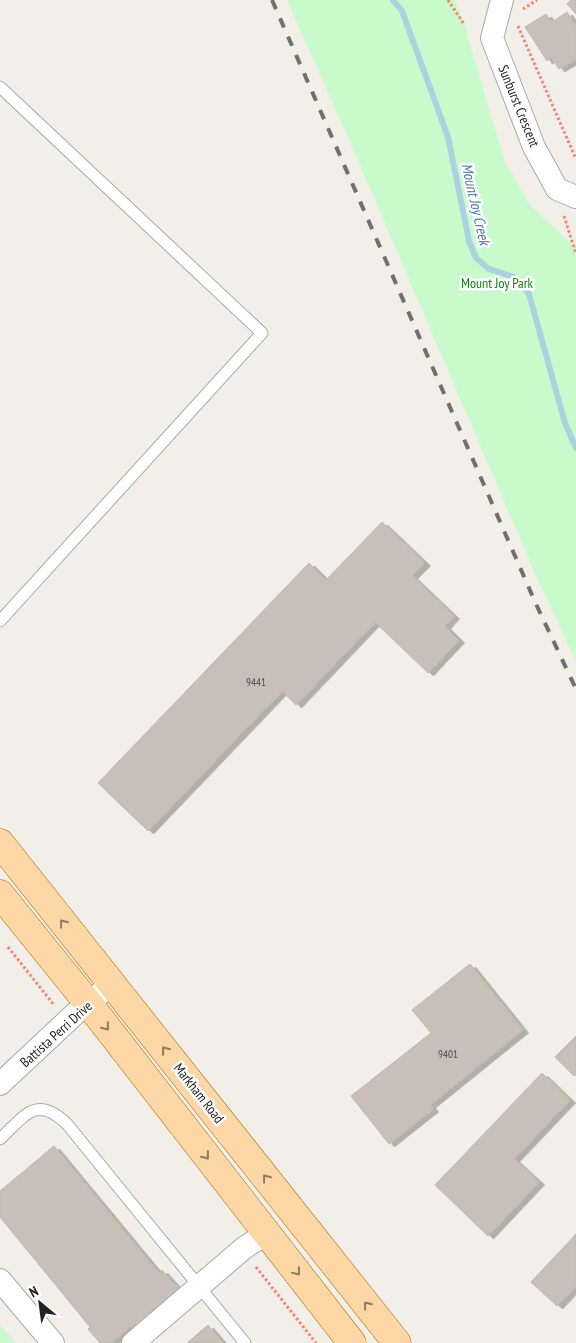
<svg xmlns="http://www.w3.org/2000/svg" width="576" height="1343" font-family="'PT Sans Narrow',sans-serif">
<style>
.park{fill:#c8facc}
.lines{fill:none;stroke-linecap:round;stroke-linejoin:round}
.stream{stroke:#aad3df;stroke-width:6}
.building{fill:#c7bfb8;stroke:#c4b6ab;filter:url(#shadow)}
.lane-casing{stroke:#a9a9a9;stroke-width:13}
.street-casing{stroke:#a9a9a9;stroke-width:24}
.primary-casing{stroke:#a06b00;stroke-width:29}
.path{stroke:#fa8072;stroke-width:3;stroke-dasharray:2.5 2.5;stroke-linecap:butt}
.lane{stroke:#fff;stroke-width:11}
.street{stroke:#fff;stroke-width:22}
.primary{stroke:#fcd6a4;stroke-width:28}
.rail{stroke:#707070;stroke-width:4;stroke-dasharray:10 10;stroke-linecap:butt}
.oneway{stroke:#8f7c63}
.labels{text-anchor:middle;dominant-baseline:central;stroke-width:5;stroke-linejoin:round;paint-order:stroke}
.number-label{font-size:11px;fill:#4b4948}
.street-label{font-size:14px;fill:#222;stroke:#fff}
.park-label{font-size:14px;fill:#0c8416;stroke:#fff}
.water-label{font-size:15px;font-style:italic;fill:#4a7aab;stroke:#fff}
</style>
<defs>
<filter id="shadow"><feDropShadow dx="5.5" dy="3" stdDeviation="0" flood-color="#0004"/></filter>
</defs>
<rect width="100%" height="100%" fill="#f2efe9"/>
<path class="park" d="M287,0H455L464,24L504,159L529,204L572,244L576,254V661L540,585L357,158Z
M0,1325L16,1343H0Z"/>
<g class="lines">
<path class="stream" d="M393,0L402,11L448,137L469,241L476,258L489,269L514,277L529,294L565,423L576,448"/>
</g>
<path class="building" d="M571,0H576V14L567,4Z
M567,12L576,26V59L559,69L551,57L547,61L525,27L546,14L552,22Z
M382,522L425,563L412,576L454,616L445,626L459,640L428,673L375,622L296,705L282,691L148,831L98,783L309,563L326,580Z
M470,964L523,1030L430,1105L433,1109L389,1144L351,1096L431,1033L412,1010Z
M576,1036V1074L574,1076L555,1057Z
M542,1073L570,1100L514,1159L539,1182L488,1236L435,1185Z
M54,1146L159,1273L162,1270L179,1289L152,1311L155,1314L134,1331L130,1327L111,1343H100L88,1329L90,1327L0,1217V1191Z
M576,1234V1286L557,1306L531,1282Z
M208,1325L223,1343H187Z"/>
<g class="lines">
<defs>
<path id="lane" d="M0,87L262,333L0,621
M0,1139C25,1116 36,1094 67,1124L245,1343"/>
<path id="street" d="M502,0L492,38L534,147L557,189L576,197
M0,1084L78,1011L112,984
M0,1280L53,1343
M133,1343L244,1248L267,1233"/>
<path id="primary" d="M0,843L397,1343
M0,894L88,1003L352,1343"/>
</defs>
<use href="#lane" class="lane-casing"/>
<use href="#street" class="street-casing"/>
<use href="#primary" class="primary-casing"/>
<path class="path" d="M448,0L464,24
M523,9L537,0
M518,26L576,159
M564,216L576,254
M8,947L54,1005
M256,1267L316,1343"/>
<use href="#lane" class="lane"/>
<use href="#street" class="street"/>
<use href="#primary" class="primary"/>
<path class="rail" d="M272,0L536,604L576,689"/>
</g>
<defs><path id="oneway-chevron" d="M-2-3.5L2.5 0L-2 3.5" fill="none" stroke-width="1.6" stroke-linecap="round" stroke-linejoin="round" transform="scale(1.25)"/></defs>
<g class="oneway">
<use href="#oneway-chevron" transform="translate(63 923) rotate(-128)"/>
<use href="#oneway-chevron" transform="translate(106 1027) rotate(52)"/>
<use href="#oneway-chevron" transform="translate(165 1050) rotate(-128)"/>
<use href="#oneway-chevron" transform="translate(206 1156) rotate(52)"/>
<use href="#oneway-chevron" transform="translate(266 1178) rotate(-128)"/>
<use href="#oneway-chevron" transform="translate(297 1272) rotate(52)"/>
<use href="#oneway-chevron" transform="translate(367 1305) rotate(-128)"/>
</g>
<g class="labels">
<g class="number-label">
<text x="256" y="682">9441</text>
<text x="448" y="1054">9401</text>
</g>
<g class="street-label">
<text transform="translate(519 106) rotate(68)">Sunburst Crescent</text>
<text transform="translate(56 1034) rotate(-42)">Battista Perri Drive</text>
<text transform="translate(199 1093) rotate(52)">Markham Road</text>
</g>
<g class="park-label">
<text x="497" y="283">Mount Joy Park</text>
</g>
<g class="water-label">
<text transform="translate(476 204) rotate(77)">Mount Joy Creek</text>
</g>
</g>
<g transform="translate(40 1303) rotate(331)" stroke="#ffffff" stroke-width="4" paint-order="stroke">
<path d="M0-4L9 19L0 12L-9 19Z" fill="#222222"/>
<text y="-8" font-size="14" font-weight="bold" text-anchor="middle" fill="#222222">N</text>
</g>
</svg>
